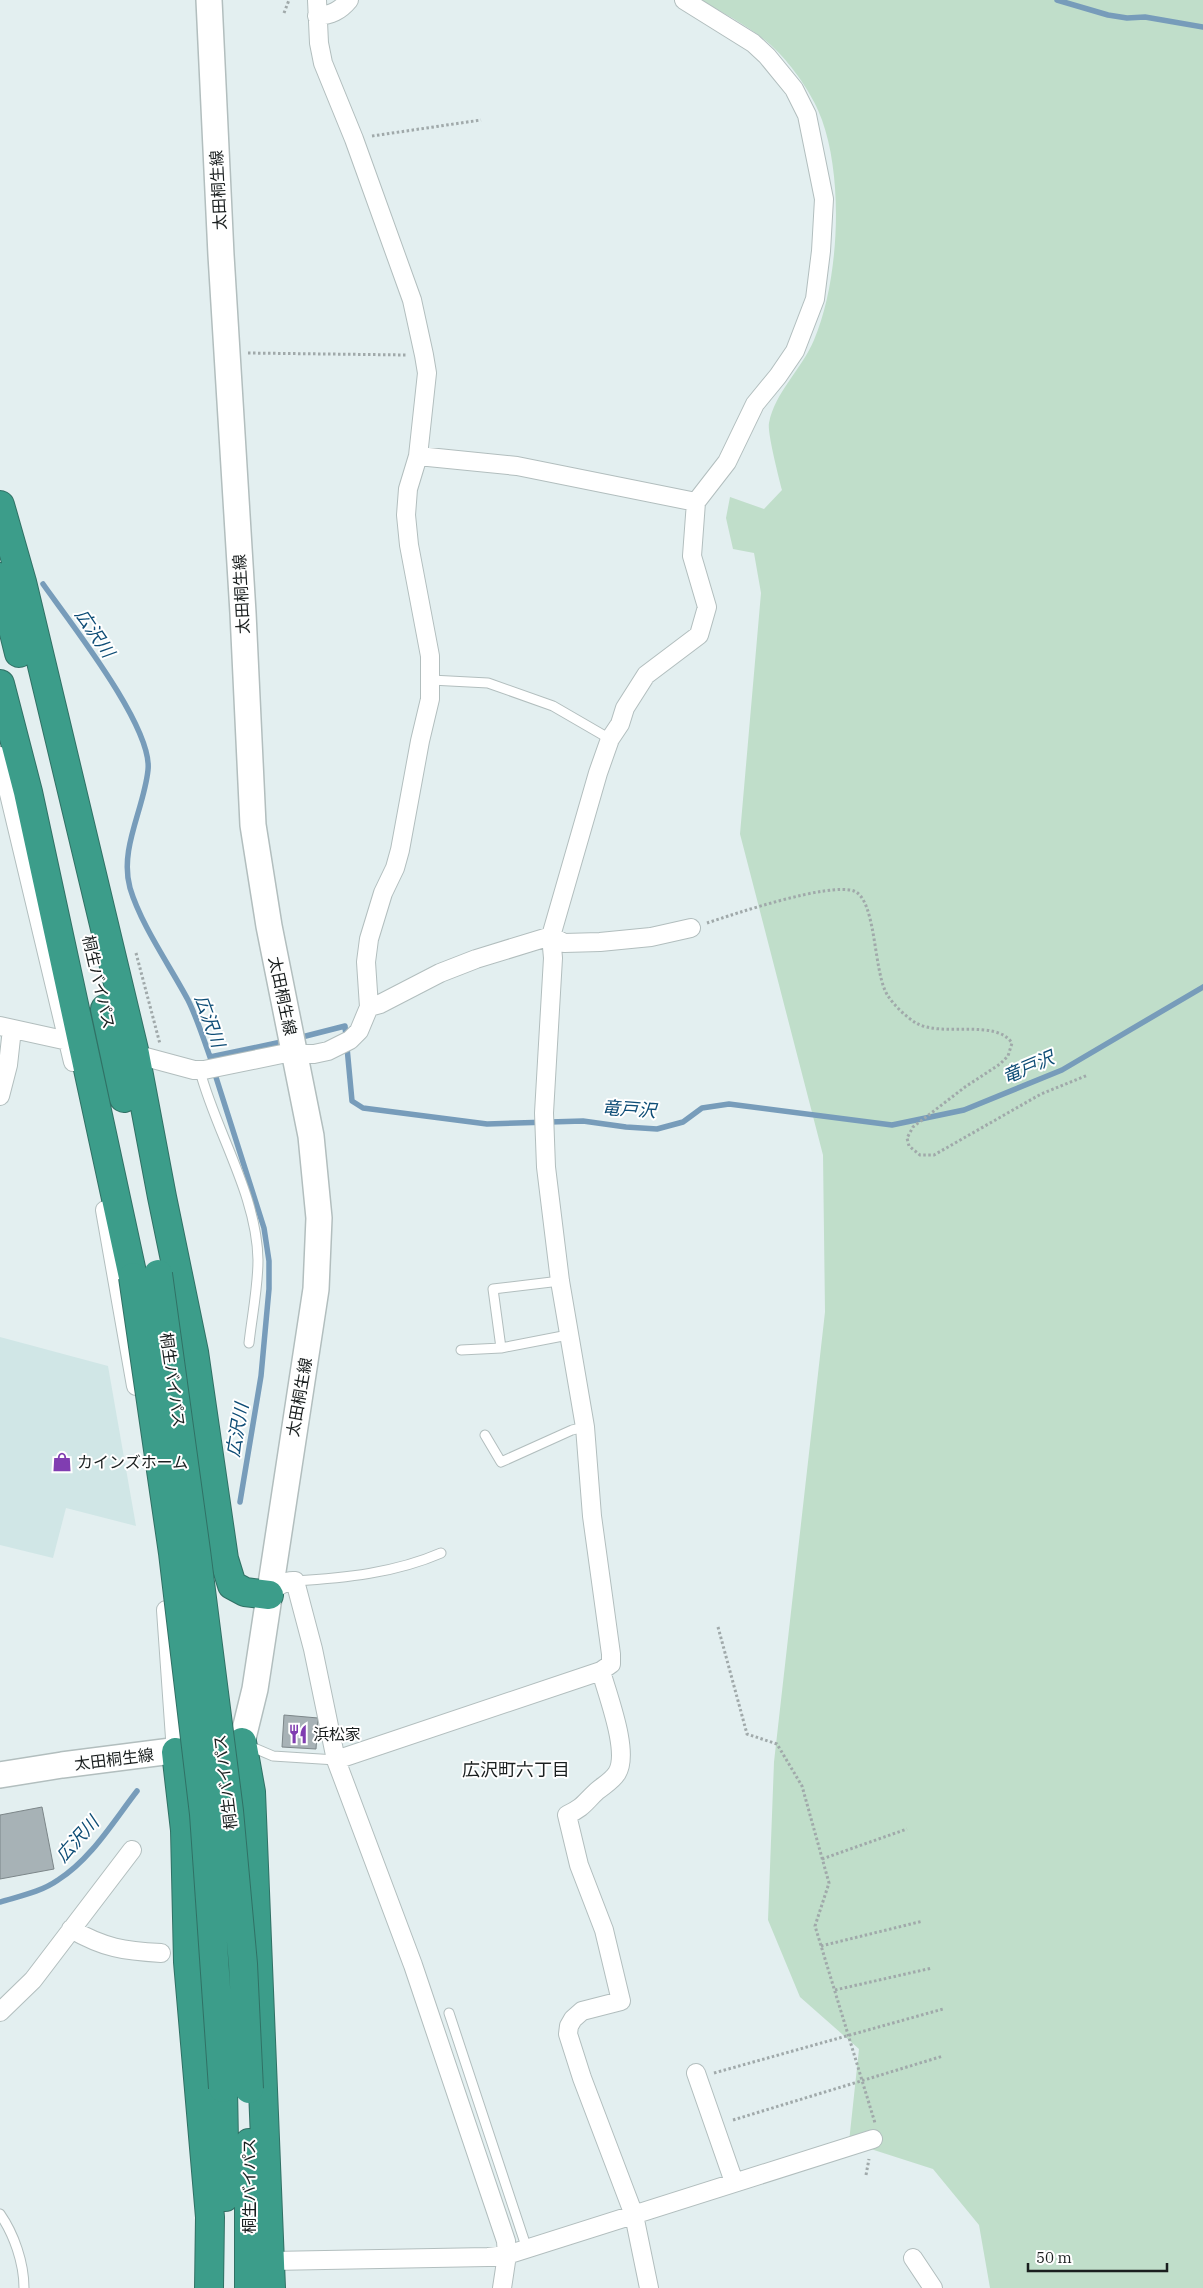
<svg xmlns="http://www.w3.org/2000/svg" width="1203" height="2288" font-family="'IBM Plex Serif','Noto Sans JP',serif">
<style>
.built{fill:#d0e6e6}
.green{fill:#c0deca}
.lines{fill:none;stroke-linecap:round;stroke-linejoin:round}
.stream{stroke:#779cba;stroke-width:5.5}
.building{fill:#a7b2b6;stroke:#7c8689}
.lane-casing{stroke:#b2bebe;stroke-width:11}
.street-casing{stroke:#b2bebe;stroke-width:20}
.secondary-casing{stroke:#b2bebe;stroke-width:28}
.highway-casing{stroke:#307165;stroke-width:30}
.path{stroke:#a0a9aa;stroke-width:3;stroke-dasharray:2.5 2.5;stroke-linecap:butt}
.lane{stroke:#fff;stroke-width:9}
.street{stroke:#fff;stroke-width:18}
.secondary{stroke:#fff;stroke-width:25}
.highway{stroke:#3c9d8a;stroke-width:28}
.highway-bridge-casing{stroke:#307165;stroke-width:30;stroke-linecap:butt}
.highway-bridge{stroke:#3c9d8a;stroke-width:28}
.labels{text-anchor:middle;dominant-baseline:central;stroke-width:4;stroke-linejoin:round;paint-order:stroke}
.street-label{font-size:16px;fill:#1a1f1f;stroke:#fff}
.poi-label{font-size:16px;fill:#1a1f1f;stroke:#fff;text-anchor:start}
.water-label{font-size:18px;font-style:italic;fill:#0e4d76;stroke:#fff}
.neighbourhood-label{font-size:18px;fill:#1a1f1f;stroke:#fff}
</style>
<rect width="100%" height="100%" fill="#e3eff0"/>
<path class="built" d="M0,1337L108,1366L136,1526L66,1508L53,1558L0,1545Z"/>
<path class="green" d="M701,0H1203V2288H990L979,2225L933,2169L849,2142L859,2049L800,1997L768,1920L774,1762L825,1312L823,1155L740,834L761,593L754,553L733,549L726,518L730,497L764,509L782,490C779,478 767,432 769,423C775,392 802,369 814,340C839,281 844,181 822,120C814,97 796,71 779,53C757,30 728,16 701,0Z"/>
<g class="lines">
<path class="stream" d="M1057,0L1108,15L1127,18L1145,17L1203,27
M43,584C69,621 153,727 148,770C144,809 119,849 130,888C141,925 170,966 188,1000C197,1018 204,1040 211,1060
M298,1038L345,1026L352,1101L363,1108L487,1124L583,1121L626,1127L657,1129L683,1122L702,1108L729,1104L892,1125L964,1110L1062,1070L1203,987
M210,1057L286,1041
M214,1071L264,1228L269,1261V1289L261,1376L240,1502
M0,1902C20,1896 41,1892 58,1880C91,1859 113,1822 137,1791"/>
</g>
<path class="building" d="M284,1715L318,1718L316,1749L282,1747Z
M42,1807L54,1869L0,1879V1815Z"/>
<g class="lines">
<defs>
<path id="lane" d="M431,680L488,683L553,706L610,739
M200,1071C216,1132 257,1195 258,1260C258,1287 252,1316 249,1343
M501,1348L493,1289L560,1281
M461,1350L501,1348L568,1335
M485,1435L501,1462L572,1430L585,1427
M295,1581C345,1578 395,1573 441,1553
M247,1745L273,1756L336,1760
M449,2013L527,2249
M0,2214C14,2234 24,2263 24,2288"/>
<path id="street" d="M317,16C331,15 340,11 349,0
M418,456L517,466L696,502
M0,756L73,1062
M369,1007L380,1004L440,973L476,959L551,936L564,943L600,942L651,937L691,928
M0,1026L68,1041
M127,1052L194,1070H204L282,1054H314L328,1051L350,1040L359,1031L369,1007L366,962L369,939L383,893L395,868L400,850L420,741L430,699V656L409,545L406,515L408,489L418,456L427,373L424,355L412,300L354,139L323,63L319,43L317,0
M0,1096L8,1065L12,1029
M105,1210L136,1386
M269,1595C276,1587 285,1580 295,1581L313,1649L336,1760L413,1965L506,2241L507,2255L502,2288
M166,1610L176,1752
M601,1671C607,1694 630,1752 617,1773C612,1781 604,1785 597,1791C584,1803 584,1807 567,1815L579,1865L604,1930L621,2001L582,2011L573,2019L569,2026L568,2034L582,2078L634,2215L649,2288
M336,1760L601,1671L611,1664V1654L592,1516L585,1427L560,1281L546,1167L544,1113L553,958L551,936L598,773L610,739L620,724L625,708L646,675L699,635L707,607L692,556L696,502L727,462L755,404L778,376L795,351L815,299L821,251L824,199L807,115L794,89L767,56L753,43L684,0
M71,1929C104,1948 124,1951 161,1953
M0,2012L33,1980L132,1850
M696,2073L734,2182
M913,2258L933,2288
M271,2261L488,2257L507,2255L873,2139"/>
<path id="secondary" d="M0,1775L62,1765L242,1742L255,1689L316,1289L319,1218L311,1136L269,926L253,825L243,613L221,255L209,0"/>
<path id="highway" d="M0,505L22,582L135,1054L162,1197L194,1352L224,1559L232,1585L245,1592L269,1595
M0,577L19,653
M0,684L28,792L133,1277
M105,1009L124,1098
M242,1742L251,1792L271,2288
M176,1752L185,1830L188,1962L210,2217L209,2288
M223,2088L225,2197
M249,2143V2288"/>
</defs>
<use href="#lane" class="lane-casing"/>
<use href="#street" class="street-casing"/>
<use href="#secondary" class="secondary-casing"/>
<use href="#highway" class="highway-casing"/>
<path class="path" d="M284,13L289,0
M372,136L481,120
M248,353L406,355
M707,923C734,914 829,882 854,891C877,900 873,974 888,996C894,1005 906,1017 916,1023C943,1038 995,1018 1012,1043L1008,1056L1000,1064L965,1087L913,1127L907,1138L909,1146L920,1155H934L1041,1094L1088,1075
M136,953L160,1044
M718,1627L747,1734L777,1744L802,1786L829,1883L815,1926L875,2123
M822,1859L907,1829
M821,1946L923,1921
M835,1990L932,1968
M714,2073L943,2009
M733,2120L943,2056
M866,2175L869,2159"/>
<use href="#lane" class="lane"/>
<use href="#street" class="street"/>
<use href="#secondary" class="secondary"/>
<use href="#highway" class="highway"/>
<defs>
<path id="highway-bridge" d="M158,1274L196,1551L229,1811L243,1964L249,2089
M133,1277L173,1553L204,1814L223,2088"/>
</defs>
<use href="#highway-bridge" class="highway-bridge-casing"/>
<use href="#highway-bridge" class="highway-bridge"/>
</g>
<defs>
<symbol id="shop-bare" viewBox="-9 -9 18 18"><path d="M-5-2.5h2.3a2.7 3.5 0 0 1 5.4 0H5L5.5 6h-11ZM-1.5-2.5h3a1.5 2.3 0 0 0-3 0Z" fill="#803db1" stroke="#fff" stroke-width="2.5" paint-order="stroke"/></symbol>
<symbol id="restaurant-bare" viewBox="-9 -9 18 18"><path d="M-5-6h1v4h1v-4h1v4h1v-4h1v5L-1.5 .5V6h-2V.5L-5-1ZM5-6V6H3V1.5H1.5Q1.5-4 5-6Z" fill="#803db1" stroke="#fff" stroke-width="2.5" paint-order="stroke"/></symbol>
</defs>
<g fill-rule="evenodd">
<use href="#shop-bare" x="48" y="1448" width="28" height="28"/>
<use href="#restaurant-bare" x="284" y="1720" width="28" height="28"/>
</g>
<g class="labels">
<g class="street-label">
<text transform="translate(218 190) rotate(-93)">太田桐生線</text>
<text transform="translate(241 594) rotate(-93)">太田桐生線</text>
<text transform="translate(99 982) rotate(77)">桐生バイパス</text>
<text transform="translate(283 996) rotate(78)">太田桐生線</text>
<text transform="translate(173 1380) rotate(82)">桐生バイパス</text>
<text transform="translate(299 1397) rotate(-80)">太田桐生線</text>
<text transform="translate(114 1759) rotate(-7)">太田桐生線</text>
<text transform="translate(225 1782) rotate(-97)">桐生バイパス</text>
<text transform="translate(249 2186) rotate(-90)">桐生バイパス</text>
</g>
<g class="poi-label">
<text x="77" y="1462">カインズホーム</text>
<text x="313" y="1734">浜松家</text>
</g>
<g class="water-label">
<text transform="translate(95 633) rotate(56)">広沢川</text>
<text transform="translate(210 1021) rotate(70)">広沢川</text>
<text transform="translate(1028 1067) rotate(-23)">竜戸沢</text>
<text transform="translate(629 1109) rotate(4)">竜戸沢</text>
<text transform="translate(237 1430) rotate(-80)">広沢川</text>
<text transform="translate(77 1839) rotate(-48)">広沢川</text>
</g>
<g class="neighbourhood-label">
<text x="516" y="1769">広沢町六丁目</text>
</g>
</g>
<path d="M1028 2263v8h139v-8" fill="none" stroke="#1a1f1f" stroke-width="2.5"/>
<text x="1036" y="2263" font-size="15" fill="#1a1f1f" stroke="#ffffff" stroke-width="4" paint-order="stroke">50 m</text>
</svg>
